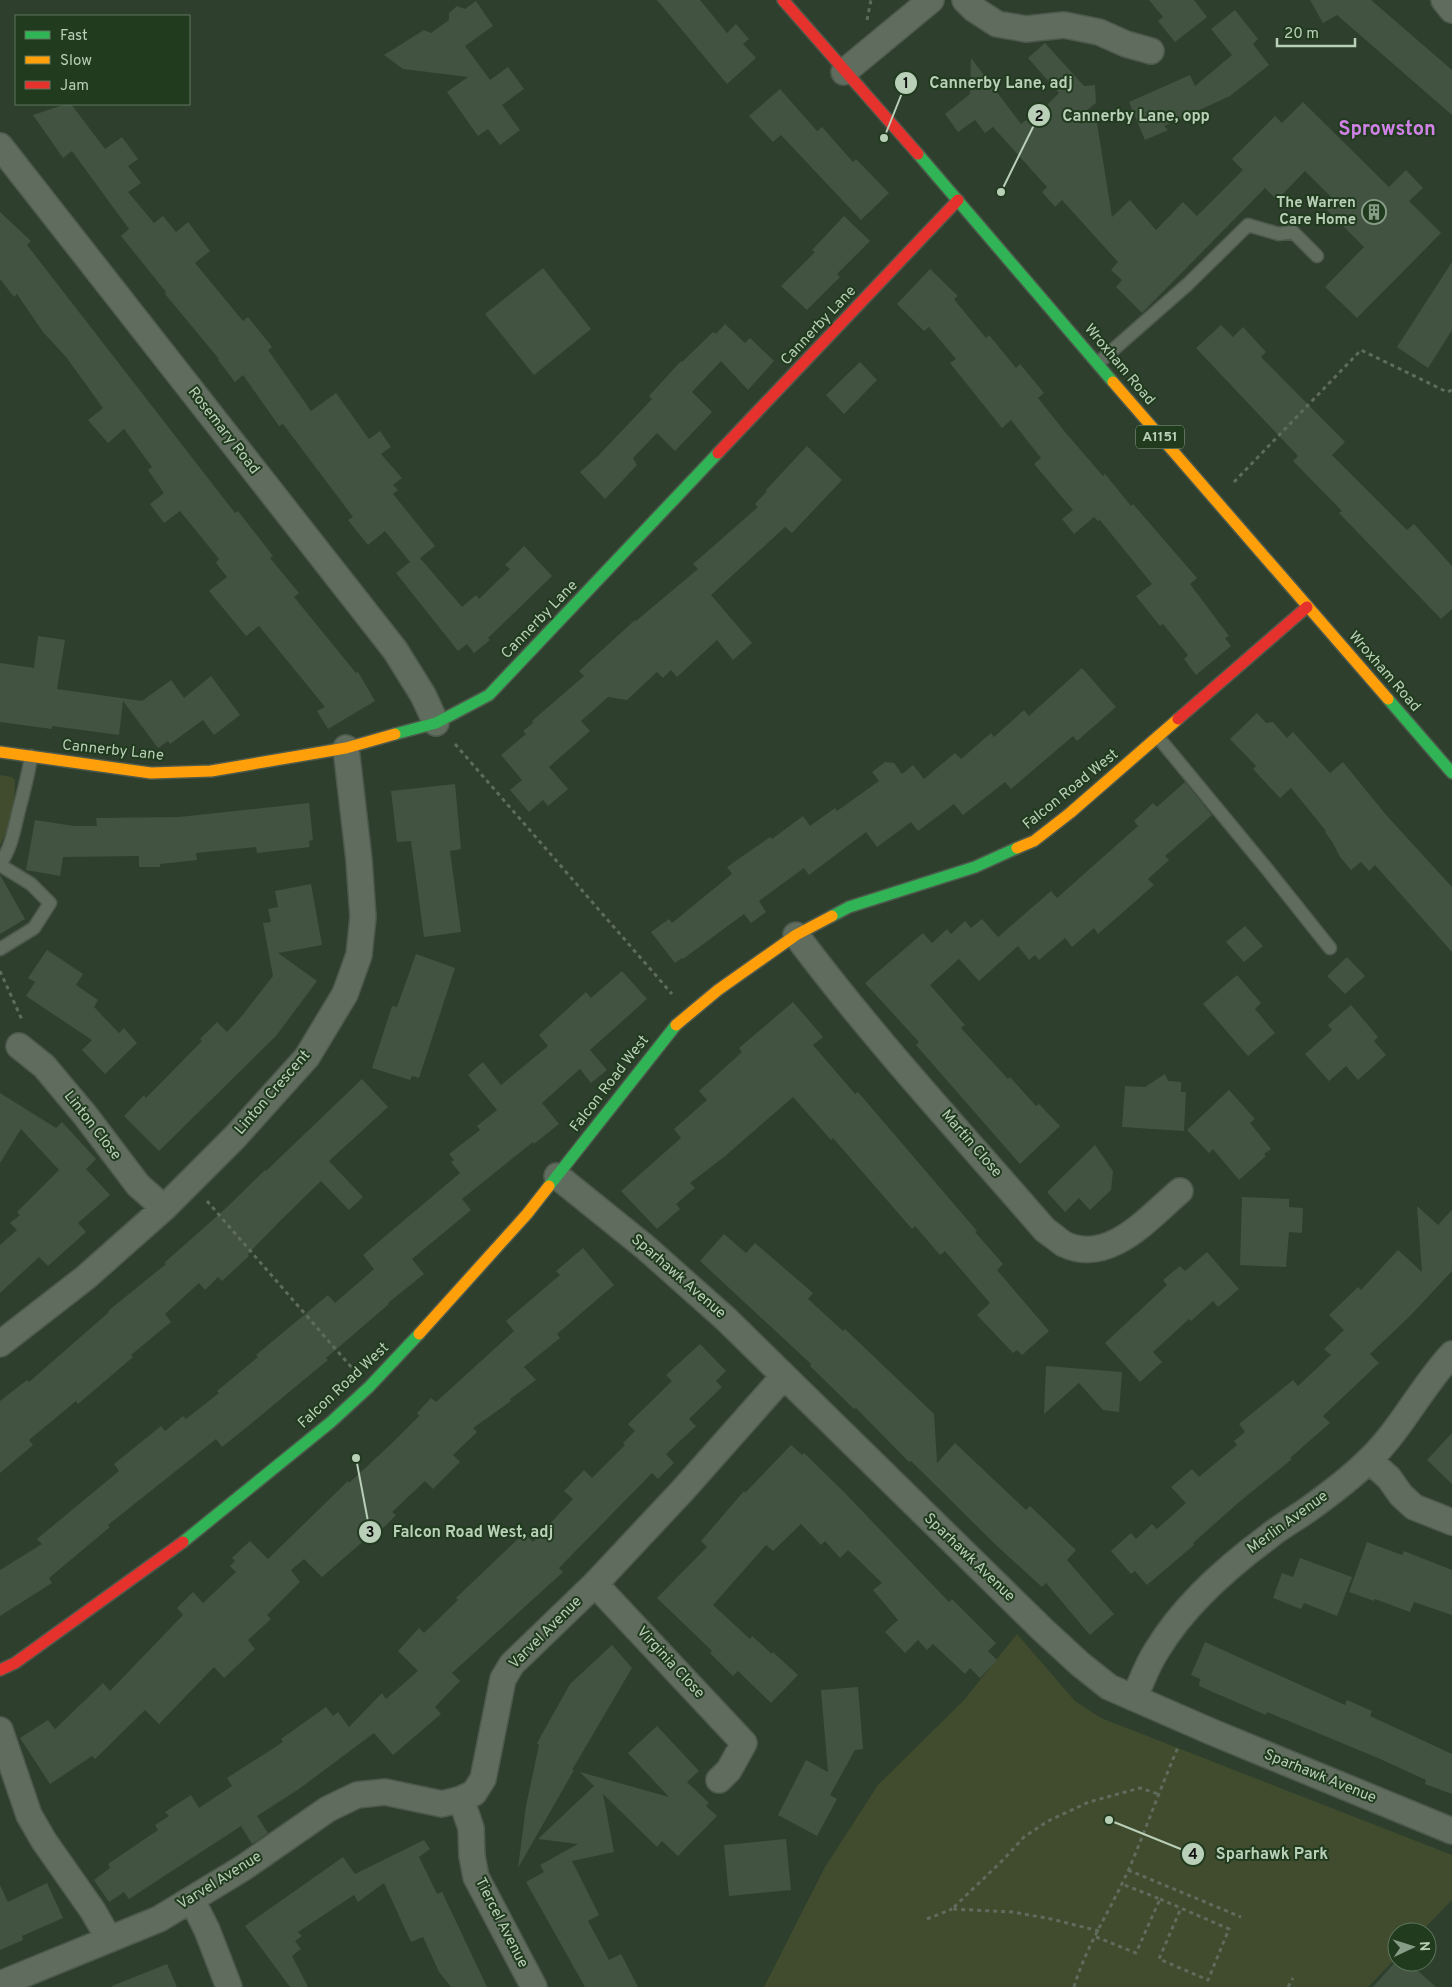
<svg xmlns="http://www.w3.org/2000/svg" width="1452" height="1987" font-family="Overpass,sans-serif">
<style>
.green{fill:#414c2e}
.building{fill:#435342}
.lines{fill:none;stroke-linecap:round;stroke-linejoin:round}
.lane-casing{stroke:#4d594c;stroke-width:15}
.street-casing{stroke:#4d594c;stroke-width:28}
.fast-casing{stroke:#4d594c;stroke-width:14}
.slow-casing{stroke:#4d594c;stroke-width:14}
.jam-casing{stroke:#4d594c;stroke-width:14}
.path{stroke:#5f6c5d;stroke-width:3;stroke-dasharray:4 4;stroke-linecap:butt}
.lane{stroke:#5f6c5e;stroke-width:12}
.street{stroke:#5f6c5e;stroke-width:25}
.fast{stroke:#30b455;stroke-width:11}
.slow{stroke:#ff9f0a;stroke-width:11}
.jam{stroke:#e5322d;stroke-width:11}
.labels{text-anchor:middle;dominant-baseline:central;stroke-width:4;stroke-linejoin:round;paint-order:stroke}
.shield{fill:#213b1f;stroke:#8ba38a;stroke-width:1}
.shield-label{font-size:14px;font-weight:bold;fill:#b9cfb8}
.poi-label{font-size:15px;font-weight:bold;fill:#b9cfb8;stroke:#213b1f;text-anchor:end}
.street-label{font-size:15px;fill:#b9cfb8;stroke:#213b1f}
.district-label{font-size:20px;font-weight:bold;fill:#cf81e6;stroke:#213b1f}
.leader{fill:none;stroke:#b9cfb8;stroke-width:2}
.callout-dot{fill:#b9cfb8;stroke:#213b1f;stroke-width:2}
.mark-label{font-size:15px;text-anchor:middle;font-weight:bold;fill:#111}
.callout-label{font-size:16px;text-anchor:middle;font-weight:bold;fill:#b9cfb8;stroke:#213b1f;stroke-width:4;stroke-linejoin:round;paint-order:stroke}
</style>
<rect width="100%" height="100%" fill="#2e3f2d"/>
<path class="green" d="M0,775L12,777L15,780C15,802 11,826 0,845Z
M1017,1634L1075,1701L1101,1718L1452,1855V1900L1421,1932H1397V1957L1368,1987H764L825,1867L878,1785L964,1700Z"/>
<path class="building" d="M657,0H700L727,33L736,24L749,39L743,44L756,58L727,84Z
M1149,0H1194L1207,17L1175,42L1158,21L1163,17Z
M1310,0H1371L1452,70V115L1337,15L1323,23Z
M476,1L493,26L465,46L490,80L508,67L524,89L502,105L520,130L500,145L488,129L478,136L447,92L468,77L403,69L384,55L424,30L431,33L449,20V13L457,6L465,9Z
M1235,10L1258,39L1253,44L1269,65L1230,96L1164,126L1168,130L1145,140L1129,102L1190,75L1195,86L1232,55L1211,29Z
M1045,43L1084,86L1095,85L1096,103L1077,118L1080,124L1096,117L1112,217L1130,200L1156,230L1183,202L1197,216L1243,170L1232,159L1275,116L1282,123L1303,102L1389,187L1406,170L1423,188L1409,201L1441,233L1357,318L1325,287L1364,247L1324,207L1333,199L1305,171L1277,200L1265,188L1142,313L1116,287L1122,280L1111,270L1118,262L1062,200L1055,207L1042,192L1047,187L993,127L985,133L975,120L958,132L945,114L970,94L971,58L1021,124L1026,120L1029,123L1059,93L1028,58Z
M780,89L817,131L822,127L853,162L856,159L889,193L861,220L781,135L773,142L749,116Z
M66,104H71L105,149L122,137L138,159L128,166L141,183L128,192L154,223L163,216L176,232L188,222L210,251L195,263L243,321L248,317L272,347L268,350L311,411L336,393L369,439L380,431L391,447L381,454L402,478L393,485L398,490L393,494L435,546L420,558L462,607L476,595L479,599L510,569L505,565L524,546L552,576L488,638L490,640L474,653L467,644L458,651L396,573L410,562L385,531L368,545L348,520L353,517L283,424L279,426L243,375L235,382L218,360L219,359L165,294L166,292L121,236L129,229L72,151L63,158L33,115Z
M0,212L31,241L27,245L235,513L238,511L273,556L270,558L299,593L294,597L356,673L358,672L375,701L328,729L317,711L325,707L259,626L246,636L209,591L227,577L216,563L219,559L180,511L164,523L150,504L164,493L148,470L152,467L124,429L108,443L88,420L103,408L66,357L43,332L17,294L14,297L0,279Z
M844,216L870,241L837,274L840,277L807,310L781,286L815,252L812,250Z
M1452,262V330L1428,368L1397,347Z
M543,268L591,329L534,375L485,314Z
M930,269L958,296L954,299L957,303L986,338L989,335L1016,368L1020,364L1044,393L1038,398L1065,432L1103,476L1105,474L1131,506L1133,504L1197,578L1190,584L1229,636L1225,638L1231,646L1196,675L1184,659L1188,655L1163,624L1160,626L1136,596L1152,584L1100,520L1098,521L1094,517L1074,534L1062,519L1073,510L1034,464L1041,458L1011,420L1002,428L950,363L956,359L929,327L924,331L897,304Z
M725,324L745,343L750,338L774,361L748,390L721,361L692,392L712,412L675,451L657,433L633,458L637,465L605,499L580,472L598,456L652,399L649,396L681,361L682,362L713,332L716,334Z
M1221,325L1233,337L1243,327L1266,352L1261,357L1345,442L1332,455L1407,530L1414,524L1452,566V609L1441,619L1339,513L1342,511L1293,461L1298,456L1196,348Z
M860,362L877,380L844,414L826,395Z
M807,446L842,480L792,533L785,527L711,595L752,643L733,660L717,640L677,677L671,670L663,678L657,672L627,700L608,697L581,721L590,731L549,767L568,789L548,806L543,800L529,812L510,790L522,780L501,755L526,734L523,731L533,723L532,721L584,676L579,671L635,620L636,621L698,569L693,564L758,507L755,504L767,491L766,490Z
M38,636L65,640L57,689L142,701L171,680L184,698L211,676L240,715L214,735L203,720L170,744L168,741L158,748L123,701L119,735L52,726V729L0,722V663L34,668Z
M1082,668L1116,707L1077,741L1073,736L1011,789L1005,782L963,815L954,804L918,831L911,822L877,847L866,832L809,875L804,868L759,901L766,912L751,923L744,914L683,959L682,958L675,963L651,932L669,919L672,923L732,874L727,867L770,837L772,839L803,816L810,826L835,808L837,811L879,781L872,772L885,762L894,763L902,774L913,765L924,779L955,753L961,759L991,733L994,737L1024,710L1029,716Z
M1257,713L1266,723L1273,722L1287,738L1293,732L1330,773L1343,762L1387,816L1452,887V952L1375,865L1369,871L1361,862L1351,870L1340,857L1333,843L1325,832L1326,831L1291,788L1280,798L1253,769L1256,766L1230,739Z
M1185,782L1212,815L1165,856L1169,860L1148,879L1154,885L1098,934L1094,928L1072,947L1065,938L1039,960L1035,955L1029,960L1018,946L979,981L959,959L930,985L965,1025L961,1028L1008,1079L1010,1077L1036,1106L1039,1104L1060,1126L1020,1164L916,1045L919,1042L865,983L923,933L932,943L947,929L951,934L965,921L971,928L982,919L998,937L1051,891L1057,898L1138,826L1134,821L1153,803L1157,807Z
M455,784L461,849L450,851L461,932L424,937L411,841L397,842L391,791Z
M309,803L313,840L309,841L310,847L257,853L256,847L196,853L197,860L160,864V867H139V856L63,857L60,876L26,870L35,820L74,826H97L96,818L179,817Z
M0,875L25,919L0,934Z
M311,884L322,945L278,953L317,981L276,1036L159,1151L124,1116L144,1095L146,1098L202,1041L200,1039L217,1022L227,1032L241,1017L273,976L263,923L271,922L268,909L278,907L275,891Z
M1245,926L1263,946L1244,962L1226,942Z
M47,950L83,974L76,985L98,1000L94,1007L119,1033L124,1028L137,1043L105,1074L82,1050L92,1040L26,996L35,982L28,978Z
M416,954L455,968L419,1078L412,1076L410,1080L372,1068L392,1006L397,1007Z
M1347,957L1365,976L1345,994L1327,976Z
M622,971L647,999L590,1050L607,1070L591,1083L580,1069L542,1103L559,1124L534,1144L533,1142L462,1199L471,1210L412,1259L424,1274L388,1303L389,1304L326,1358L328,1360L306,1378L247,1427L222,1447L216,1439L108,1525L110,1527L49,1578L52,1583L0,1616V1570L42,1544L37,1539L119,1471L114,1464L161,1426L165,1431L183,1416L186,1419L219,1393L217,1391L258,1357L256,1355L328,1295L335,1303L358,1283L374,1269L363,1255L460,1173L451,1162L454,1160L449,1154L480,1130L477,1126L497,1110L468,1075L483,1062L501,1085L548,1046L539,1035L586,992L591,998Z
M1237,975L1261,1003L1255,1009L1275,1033L1248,1056L1203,1004Z
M793,1002L823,1037L813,1045L855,1094L858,1092L977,1231L975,1232L1003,1264L997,1270L1049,1331L1022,1355L1017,1350L1013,1353L977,1315L990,1303L945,1251L940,1255L915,1226L912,1229L833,1138L831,1140L793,1097L724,1157L690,1183L695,1188L676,1204L680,1209L657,1229L621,1191L681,1138L674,1129L707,1100L699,1091L742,1052L739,1048Z
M1351,1005L1378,1037L1374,1041L1386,1055L1358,1080L1346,1066L1329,1081L1305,1054L1332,1030L1328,1025Z
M1165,1074L1168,1081L1181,1082V1092H1186L1184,1131L1122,1127L1125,1086L1145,1087Z
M362,1079L388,1107L329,1161L363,1197L349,1210L321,1181L279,1222L248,1254L249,1256L222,1281L218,1277L205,1290L199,1283L165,1314L171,1322L131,1355L133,1357L78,1404L76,1401L29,1440L33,1445L0,1473V1401L27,1380L29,1382L109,1312L108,1311L166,1264L164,1263L224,1210L265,1170L266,1171Z
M1229,1090L1255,1119L1250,1123L1271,1149L1264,1154L1266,1156L1239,1180L1213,1149L1209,1153L1187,1130Z
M0,1093L56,1128L62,1122L96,1159L86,1169L110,1195L78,1223L86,1232L48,1266L39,1257L0,1293V1245L17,1230L10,1223L20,1215L17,1212L59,1170L21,1129L0,1163Z
M1095,1145L1113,1171L1111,1190L1090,1210L1079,1198L1065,1212L1047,1192Z
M1242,1197L1289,1199V1207L1303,1208L1302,1233L1289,1232L1286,1267L1240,1265Z
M1417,1206L1438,1225L1452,1210V1271L1410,1316L1370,1354L1379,1363L1323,1416L1330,1423L1290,1458L1292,1459L1238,1503L1193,1543L1194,1545L1147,1585L1135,1571L1131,1574L1111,1551L1131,1533L1136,1539L1152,1524L1157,1529L1186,1503L1171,1487L1192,1469L1199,1477L1237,1445L1234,1441L1245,1432L1239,1424L1293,1380L1298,1386L1331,1355L1324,1349L1344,1330L1329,1315L1358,1287L1361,1290L1398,1250L1422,1272Z
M724,1234L746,1253L755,1243L813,1293L808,1299L843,1331L845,1329L934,1414L937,1463L955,1443L1026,1510L1030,1506L1076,1550L1067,1560L1114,1614L1090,1635L1046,1583L1042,1587L997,1546L911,1461L909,1462L856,1408L854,1409L810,1366L811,1364L700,1261Z
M583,1248L614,1285L557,1334L560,1338L524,1367L536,1380L510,1399L511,1401L473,1428L477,1432L453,1455L460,1462L433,1489L425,1481L392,1512L396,1515L371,1540L368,1537L322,1577L304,1559L291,1570L300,1582L267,1615L271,1619L248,1640L255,1649L224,1678L214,1667L159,1724L145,1710L95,1759L92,1756L50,1784L20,1738L48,1720L55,1729L103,1683L110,1691L183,1615L177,1608L193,1592L203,1603L236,1572L230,1566L235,1561L232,1558L250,1541L268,1559L348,1481L349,1483L390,1445L419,1416L417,1413L431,1398L436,1402L514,1331L506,1321L560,1275L556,1271Z
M1207,1252L1239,1289L1218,1307L1213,1301L1191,1321L1189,1319L1153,1352L1162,1362L1140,1382L1105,1343L1167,1285L1163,1280L1180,1266L1185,1271Z
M700,1344L726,1371L716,1381L722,1387L689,1419L696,1426L666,1454L674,1463L658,1479L652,1473L559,1568L563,1572L452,1673L460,1681L435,1707L441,1714L393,1755L374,1733L299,1789L257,1816L268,1833L252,1844L241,1826L129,1899L124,1892L109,1902L94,1880L110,1868L108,1864L158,1830L155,1825L169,1816L165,1812L191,1795L199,1808L232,1786L227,1778L283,1742L281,1739L326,1707L333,1716L338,1712L349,1727L382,1693L386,1699L418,1671L398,1651L419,1628L424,1633L458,1600L456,1598L524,1533L533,1542L573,1499L564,1491L584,1470L592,1478L625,1445L623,1443L635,1431L628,1424L672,1381L666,1375Z
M1046,1366L1122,1372L1119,1412L1103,1410L1079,1383L1044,1414Z
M1452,1433V1484L1427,1460Z
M791,1445L802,1455L804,1453L844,1492L949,1602L952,1599L996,1643L988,1651L997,1660L980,1678L970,1668L965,1674L933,1644L927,1650L918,1640L905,1653L885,1632L898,1620L873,1590L882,1583L848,1550L840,1558L825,1541L821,1545L801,1524L773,1551L766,1545L713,1605L750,1639L752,1636L772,1654L773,1652L775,1654L798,1675L771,1703L738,1671L733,1676L710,1653L712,1651L657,1598L707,1547L701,1541L744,1491L745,1493Z
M1367,1542L1402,1555L1404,1551L1452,1570V1615L1414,1602L1410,1612L1375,1599L1374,1601L1349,1592Z
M1300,1558L1352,1577L1337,1616L1304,1603L1301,1609L1273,1598L1282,1573L1293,1577Z
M1205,1642L1345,1705L1347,1700L1372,1711L1370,1716L1452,1754V1794L1425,1784L1426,1780L1378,1758L1267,1712L1266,1715L1199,1686L1200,1679L1191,1675Z
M612,1645L632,1668L572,1770H574L518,1868L526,1806L539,1745L537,1743L570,1684Z
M858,1687L863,1749L855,1750L830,1795L837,1799L817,1836L778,1815L806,1760L828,1772L821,1690Z
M657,1726L699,1771L687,1782L709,1803L706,1806L717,1816L678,1856L662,1841L657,1847L603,1794L614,1852L572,1861L599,1915L588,1921L609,1960L621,1954L638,1987H585L526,1882L544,1872L540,1865L578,1844L538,1839L594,1786L580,1772L669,1797L628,1753Z
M786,1839L791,1890L729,1896L724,1845Z
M424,1840L430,1849L419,1857L437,1894L442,1892L487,1987H451L439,1972L423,1937L411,1942L384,1883L358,1902L354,1895L298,1932L302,1936L295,1941L301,1949L292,1956L308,1987H290L245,1926L343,1857L355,1874Z
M47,1883L63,1918L22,1936L23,1940L0,1950V1885L8,1902Z
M1397,1960V1962H1408L1436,1987H1373Z
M167,1964L177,1987H112V1986Z"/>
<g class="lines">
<defs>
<path id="lane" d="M1098,363L1188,284L1248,225L1279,234L1293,232L1317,256
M1158,737L1267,869L1330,948
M0,864C13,846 15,823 21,802C25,786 29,772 31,756
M0,865L31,884L50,903L34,928L0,949"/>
<path id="street" d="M965,0L974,9L997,24L1026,29L1064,25L1099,32L1126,44L1151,51
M1444,0L1452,10
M844,72L931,0
M0,146L395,650L423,695L436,723
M796,935C873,1038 961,1133 1045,1230C1051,1234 1058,1240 1064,1244C1109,1266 1149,1217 1180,1191
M19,1046L44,1066L85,1115L138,1185L164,1208
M557,1176L645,1247L726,1319L1042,1629L1080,1664L1109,1687L1212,1732L1452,1831
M0,1344L85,1278L164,1208L235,1137L307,1057L345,994L359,955L363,917L359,860L346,748
M1369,1460L1389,1478L1401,1495L1414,1507L1452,1522
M595,1584L744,1743L729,1770L719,1780
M1134,1698C1141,1683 1147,1665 1157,1650C1184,1605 1226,1568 1268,1537C1280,1527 1293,1520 1306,1511C1327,1496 1349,1480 1368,1461C1401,1430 1421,1387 1452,1354
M0,1730L29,1815L44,1841L93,1911L109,1939
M461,1799L471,1828L472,1856L476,1877L534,1987
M192,1900L207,1930L229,1987
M0,1984L159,1919L243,1868L328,1809L357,1795L385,1792L442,1804L461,1799L474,1793L483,1779L503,1679L512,1664L595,1584L683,1490L784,1376"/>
<path id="fast" d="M918,154L1113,382
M1388,699L1452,773
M395,734L436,723L489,695L718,453
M832,916L849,907L975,867L1017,848
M549,1186L676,1025
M183,1542L331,1422L369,1387L419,1334"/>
<path id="slow" d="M1113,382L1388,699
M0,752L151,773L211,771L346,748L395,734
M1017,848L1034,841L1070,813L1178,719
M676,1025L718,990L796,935L832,916
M419,1334L527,1214L549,1186"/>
<path id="jam" d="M783,0L918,154
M718,453L958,200
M1178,719L1307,607
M0,1670L15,1663L183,1542"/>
</defs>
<use href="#lane" class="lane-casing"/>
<use href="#street" class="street-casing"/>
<use href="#fast" class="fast-casing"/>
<use href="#slow" class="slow-casing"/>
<use href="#jam" class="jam-casing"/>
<path class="path" d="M867,20L871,0
M1234,482L1361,350L1447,392L1452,390
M455,744L672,994
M0,971L23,1022
M207,1201L352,1368
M1128,1870L1241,1917
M1160,1899L1229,1929L1208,1980L1159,1959L1181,1908
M927,1919L952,1909
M1099,1931L1051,1919L1013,1912L952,1909L1004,1859L1024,1837L1048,1821L1089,1802L1140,1788L1158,1794
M1096,1937L1136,1953L1160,1899L1122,1884
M1074,1987C1086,1946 1111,1909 1129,1869C1146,1829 1161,1786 1179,1745
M1288,1987L1293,1978"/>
<use href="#lane" class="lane"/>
<use href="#street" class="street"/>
<use href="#fast" class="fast"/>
<use href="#slow" class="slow"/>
<use href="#jam" class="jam"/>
</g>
<defs>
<symbol id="building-ring" viewBox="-11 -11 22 22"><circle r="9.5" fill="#213b1f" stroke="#889d87" stroke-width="1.5"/><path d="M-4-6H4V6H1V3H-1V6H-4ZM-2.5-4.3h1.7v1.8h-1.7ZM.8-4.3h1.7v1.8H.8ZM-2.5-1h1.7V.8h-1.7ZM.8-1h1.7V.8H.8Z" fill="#889d87"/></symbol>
</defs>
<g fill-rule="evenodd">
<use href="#building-ring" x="1360" y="198" width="28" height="28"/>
</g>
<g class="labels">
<rect class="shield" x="1136" y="425.5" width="48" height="23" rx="4"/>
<g class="shield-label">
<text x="1160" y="437">A1151</text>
</g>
<g class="poi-label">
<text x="1356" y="203">The Warren<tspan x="1356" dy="17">Care Home</tspan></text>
</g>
<g class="street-label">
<text transform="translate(819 326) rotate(-47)">Cannerby Lane</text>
<text transform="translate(1119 365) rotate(50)">Wroxham Road</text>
<text transform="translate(223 431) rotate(52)">Rosemary Road</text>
<text transform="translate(540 620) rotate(-46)">Cannerby Lane</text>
<text transform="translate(1384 672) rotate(49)">Wroxham Road</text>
<text transform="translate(113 751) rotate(6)">Cannerby Lane</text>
<text transform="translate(1071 790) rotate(-39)">Falcon Road West</text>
<text transform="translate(610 1084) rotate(-52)">Falcon Road West</text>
<text transform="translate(273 1093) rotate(-49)">Linton Crescent</text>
<text transform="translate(92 1126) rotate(52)">Linton Close</text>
<text transform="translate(971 1144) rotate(49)">Martin Close</text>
<text transform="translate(678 1277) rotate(41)">Sparhawk Avenue</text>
<text transform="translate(344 1386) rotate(-43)">Falcon Road West</text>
<text transform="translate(1288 1523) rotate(-36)">Merlin Avenue</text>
<text transform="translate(969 1558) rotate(44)">Sparhawk Avenue</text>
<text transform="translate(546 1633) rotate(-45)">Varvel Avenue</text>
<text transform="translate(670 1663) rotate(47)">Virginia Close</text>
<text transform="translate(1320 1777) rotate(22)">Sparhawk Avenue</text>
<text transform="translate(220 1881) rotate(-32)">Varvel Avenue</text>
<text transform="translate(501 1923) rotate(63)">Tiercel Avenue</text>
</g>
<g class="district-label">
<text x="1387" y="130">Sprowston</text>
</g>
</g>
<path class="leader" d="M884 138L906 83M1001 192L1039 115M356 1458L370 1532M1109 1820L1193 1854"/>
<g class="callout-dot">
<circle cx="884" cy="138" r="5"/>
<circle cx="1001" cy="192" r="5"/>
<circle cx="356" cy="1458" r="5"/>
<circle cx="1109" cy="1820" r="5"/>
<circle cx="906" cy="83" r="12"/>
<circle cx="1039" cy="115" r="12"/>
<circle cx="370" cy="1532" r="12"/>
<circle cx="1193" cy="1854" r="12"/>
</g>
<g class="mark-label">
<text x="906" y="88">1</text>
<text x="1039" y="121">2</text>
<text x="370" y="1537">3</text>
<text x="1193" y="1859">4</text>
</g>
<g class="callout-label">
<text x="1001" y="88">Cannerby Lane, adj</text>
<text x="1136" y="121">Cannerby Lane, opp</text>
<text x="473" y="1537">Falcon Road West, adj</text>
<text x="1272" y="1859">Sparhawk Park</text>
</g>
<rect x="15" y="15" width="175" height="90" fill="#213b1f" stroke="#5e765c"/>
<rect x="25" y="31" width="25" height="8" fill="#30b455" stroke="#5e765c"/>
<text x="60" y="40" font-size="15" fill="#b9cfb8">Fast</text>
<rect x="25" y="56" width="25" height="8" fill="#ff9f0a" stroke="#5e765c"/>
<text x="60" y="65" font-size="15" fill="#b9cfb8">Slow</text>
<rect x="25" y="81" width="25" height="8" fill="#e5322d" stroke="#5e765c"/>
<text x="60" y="90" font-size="15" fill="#b9cfb8">Jam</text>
<g transform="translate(1412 1947) rotate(86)"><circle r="24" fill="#213b1f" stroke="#5e765c"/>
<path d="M0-4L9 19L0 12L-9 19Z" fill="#889d87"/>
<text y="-8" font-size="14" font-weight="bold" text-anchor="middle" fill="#b9cfb8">N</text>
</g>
<path d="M1277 38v8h78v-8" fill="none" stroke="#b9cfb8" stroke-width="2.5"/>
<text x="1284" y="38" font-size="15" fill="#b9cfb8" stroke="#213b1f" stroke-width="4" paint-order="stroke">20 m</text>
</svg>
